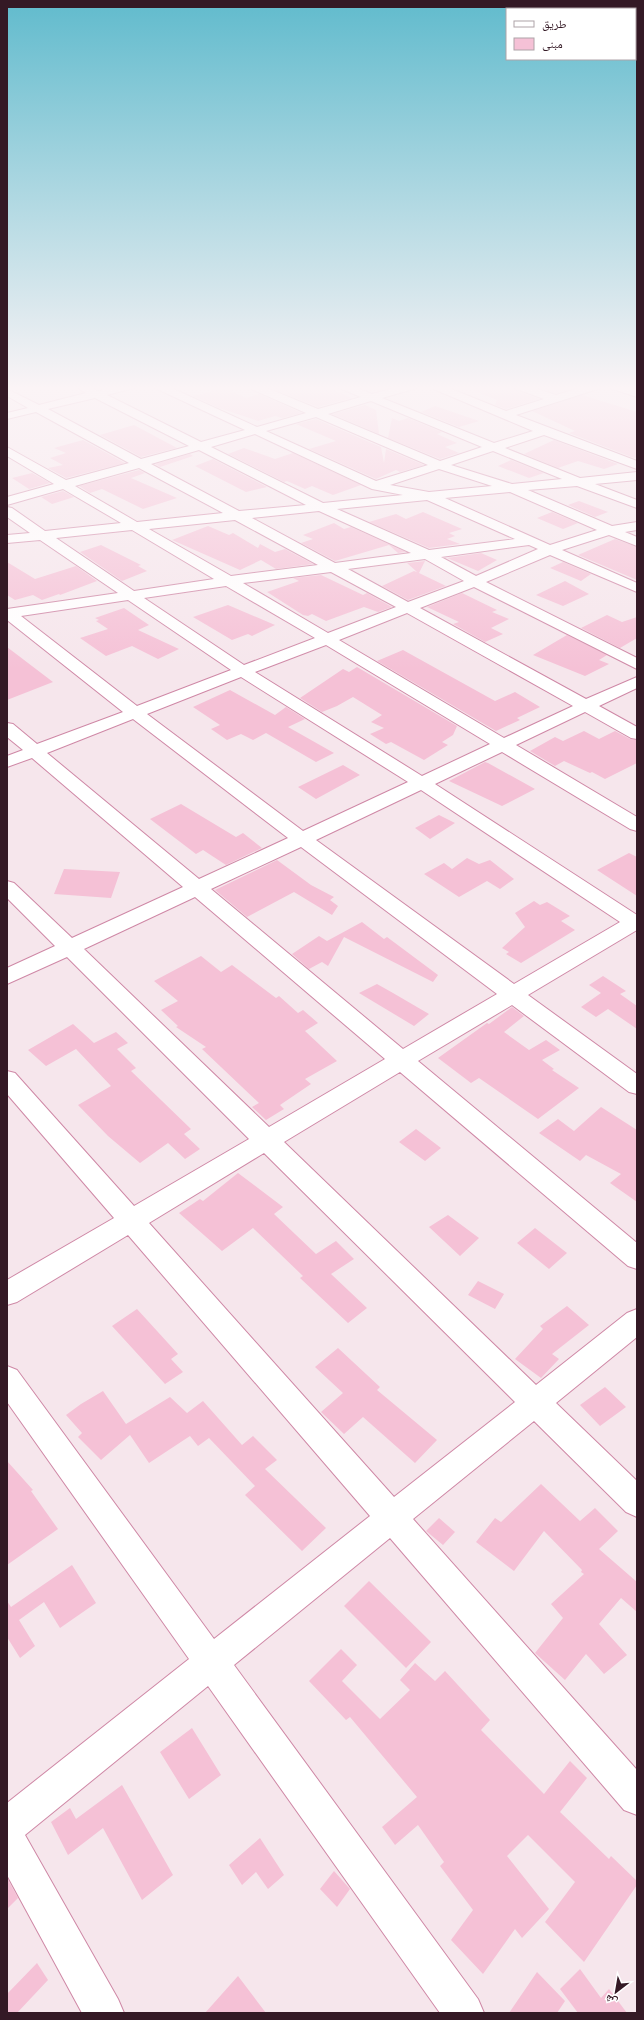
<svg xmlns="http://www.w3.org/2000/svg" width="644" height="2020" font-family="'Zilla Slab','Noto Naskh Arabic',serif">
<style>
.building{fill:#f5c1d6}
.lines{fill:none;stroke-linecap:round;stroke-linejoin:round}
.minor-casing{stroke:#cf88a6;stroke-width:2}
.major-casing{stroke:#cf88a6;stroke-width:2}
.minor{fill:#fff;fill-rule:evenodd}
.major{fill:#fff;fill-rule:evenodd}
</style>
<rect width="100%" height="100%" fill="#f6e6ec"/>
<path class="building" d="M283,386H326L351,398L318,407L273,389Z
M462,386H512L513,389L539,399L506,409L495,405L497,400Z
M532,386H552L566,390L556,393Z
M225,388L246,398L259,394L302,413L282,418L275,416L258,421L219,408L193,396Z
M582,395L637,412V457L634,458L569,433L575,431L532,411Z
M365,405L376,410L379,434L332,414Z
M435,406L479,421L459,427L421,412Z
M392,418L399,421L408,418L442,432L437,434L457,443L445,447L459,453L440,459L388,438Z
M316,419L381,447L384,463L386,449L424,465L400,472L396,470L376,479L309,449L336,441L296,424Z
M134,425L177,448L141,457L100,435Z
M83,440L125,463L66,478L48,468L63,465L50,458L66,453L54,448Z
M554,440L618,464L604,469L578,461L558,468L524,454Z
M244,448L275,459L293,453L361,485L333,495L312,486L305,489L287,481L284,482L228,454Z
M190,454L193,456L160,467L155,464Z
M213,459L267,487L246,492L195,466Z
M511,460L544,473L529,478L498,466Z
M139,470L145,473L131,478L177,498L143,509L102,489L90,493L79,486Z
M32,473L50,483L29,489L12,478Z
M63,491L74,497L52,504L41,497Z
M579,501L608,512L595,517L568,505Z
M423,512L462,529L449,533L455,536L447,539L460,544L429,548L369,522L396,514L406,519Z
M552,512L578,523L563,529L537,518Z
M334,523L344,529L351,527L406,552L398,553L389,545L335,561L301,543L313,539L303,535Z
M208,526L229,535L233,533L258,548L260,544L275,552L285,549L313,564L276,569L261,560L240,570L172,540Z
M615,539L637,547V580L578,555Z
M101,545L141,565L138,566L147,571L122,581L80,552Z
M481,553L497,560L478,571L447,558Z
M425,561L419,573L446,586L408,600L382,586L414,571L417,572L407,563Z
M7,562L35,579L76,566L97,581L60,595L59,594L42,600L33,595L15,600L7,595Z
M563,562L591,574L581,581L550,568Z
M321,575L363,595L367,593L392,607L378,612L364,607L326,621L312,614L308,616L303,615L267,592L299,581L293,578Z
M565,581L589,594L563,606L536,595Z
M462,593L497,610L492,612L509,619L491,628L503,634L485,642L453,624L459,622L427,607Z
M228,605L275,625L252,636L248,634L232,640L193,617Z
M124,608L149,625L138,630L179,649L158,659L132,646L106,656L80,638L108,629L96,621L99,620L95,618Z
M607,615L622,622L637,617V638L620,648L581,628Z
M567,635L607,655L599,660L609,664L585,676L533,655Z
M7,647L53,682L7,700Z
M403,650L495,701L515,692L540,707L517,718L520,720L496,731L377,661Z
M357,667L457,726L453,735L442,742L448,745L424,760L391,742L386,744L370,734L384,728L371,722L382,715L353,697L337,706L322,712L300,698L343,669L349,672Z
M230,690L275,715L286,707L305,719L288,727L334,753L316,762L266,733L253,740L241,734L227,740L211,729L220,725L193,707Z
M584,731L599,739L615,731L630,739L637,740V763L605,779L592,772L590,773L564,761L555,766L530,751L555,737L563,741Z
M485,762L488,763L535,789L502,806L449,781Z
M343,765L360,775L316,799L298,787Z
M181,804L236,837L243,833L262,848L226,865L203,850L196,854L150,819Z
M439,815L455,823L430,839L415,828Z
M629,853L637,857V896L597,870Z
M467,858L479,864L490,860L514,879L500,889L487,881L459,897L424,874L444,863L452,869Z
M277,860L311,885L334,897L330,900L338,906L332,915L294,892L247,917L215,890Z
M64,869L120,872L111,898L54,894Z
M534,901L540,905L547,902L570,916L561,921L575,930L521,963L506,954L509,952L502,948L525,927L515,913Z
M362,922L384,939L387,937L438,975L433,982L344,937L328,966L322,962L309,969L292,954L319,936L327,941Z
M201,956L221,972L232,965L276,998L279,996L298,1013L303,1010L318,1023L305,1031L337,1061L305,1079L311,1084L280,1105L284,1109L266,1120L252,1107L259,1103L202,1049L206,1047L176,1027L178,1026L161,1010L178,1001L154,981Z
M603,976L626,991L620,994L637,1006V1029L608,1009L596,1017L581,1007L601,993L589,985Z
M377,984L393,993L429,1014L414,1026L359,993Z
M512,1007L524,1016L504,1032L529,1050L546,1040L560,1050L542,1060L554,1069L552,1070L579,1088L538,1119L479,1078L471,1083L438,1058L487,1023L489,1024Z
M73,1024L94,1043L116,1032L128,1043L117,1049L136,1068L131,1071L191,1129L184,1134L200,1149L185,1159L168,1143L140,1163L108,1136L78,1105L111,1086L76,1049L46,1066L28,1050Z
M601,1107L637,1130V1202L610,1183L621,1174L586,1155L580,1161L539,1133L558,1119L574,1131Z
M416,1129L441,1148L425,1161L399,1142Z
M238,1173L283,1207L274,1214L316,1254L336,1241L354,1259L331,1274L367,1308L348,1323L300,1278L303,1276L253,1228L222,1251L179,1213L200,1199L203,1201Z
M448,1215L479,1238L460,1256L429,1227Z
M535,1228L567,1253L549,1269L517,1243Z
M478,1281L504,1294L495,1309L468,1295Z
M567,1306L589,1325L552,1354L559,1359L541,1378L515,1359L543,1329L540,1326Z
M137,1309L178,1354L171,1359L183,1372L165,1384L112,1326Z
M338,1348L380,1387L377,1390L437,1440L415,1463L363,1417L344,1434L321,1412L343,1393L315,1367Z
M605,1387L626,1407L600,1426L580,1405Z
M103,1391L126,1424L170,1397L187,1413L203,1401L242,1445L253,1436L277,1460L265,1469L326,1528L302,1551L245,1495L255,1486L209,1438L198,1446L190,1436L149,1463L130,1435L101,1460L78,1437L82,1433L66,1415L81,1404Z
M7,1461L33,1490L31,1491L58,1529L7,1565Z
M541,1484L580,1521L595,1508L618,1531L599,1549L637,1582V1612L621,1598L599,1624L627,1655L604,1674L586,1654L565,1680L535,1653L563,1618L551,1604L584,1574L581,1572L582,1570L544,1531L514,1571L476,1542L495,1518L501,1522Z
M439,1518L455,1532L443,1545L426,1531Z
M72,1565L96,1603L60,1628L44,1602L19,1620L35,1646L20,1658L7,1637V1601L11,1607Z
M369,1581L431,1642L406,1668L344,1606Z
M341,1649L357,1665L342,1681L380,1719L410,1690L400,1680L415,1663L435,1681L445,1671L490,1720L481,1730L544,1794L570,1761L587,1778L560,1812L609,1859L611,1856L637,1881V1885L584,1962L545,1922L575,1882L528,1835L507,1856L549,1909L522,1938L515,1929L483,1974L451,1940L473,1910L440,1866L444,1862L418,1825L395,1845L382,1827L417,1797L350,1717L346,1720L309,1681Z
M192,1728L221,1775L189,1799L160,1752Z
M122,1785L173,1875L142,1900L103,1828L68,1855L51,1822L70,1808L76,1819Z
M260,1838L284,1875L268,1889L256,1872L242,1885L229,1865Z
M334,1871L350,1889L337,1907L320,1889Z
M7,1878L18,1898L7,1909Z
M37,1963L48,1980L17,2013H7V1994Z
M580,1969L601,1998L609,1989L627,2013H578L560,1989Z
M537,1972L565,2001L557,2013H509Z
M238,1976L266,2013H205Z"/>
<g class="lines">
<defs>
<path id="minor" d="M75,386H88L98,391L117,386H135L134,388L107,395L201,442L245,430L155,388L154,386H167L257,427L306,413L249,388L248,386H262L318,409L361,397L339,388L338,386H352L372,394L402,386H418L417,388L382,398L494,443L533,431L431,388L430,386H444L506,411L544,399L514,388L513,386H528L556,395L586,386H602L601,388L516,415L637,461V469L544,435L505,448L580,478L637,472V480L595,484L637,500V508L577,486L528,490L612,526L637,522V530L625,532L637,537V546L609,535L562,550L637,583V592L550,555L486,582L637,658V669L474,587L420,608L586,699L637,677V688L599,706L637,727V739L631,738L585,712L516,745L637,817V831L630,829L502,752L435,784L637,915V930L528,995L637,1074V1094L629,1092L512,1005L418,1061L637,1243V1269L628,1266L400,1072L284,1142L536,1385L627,1313L637,1309V1337L556,1403L637,1481V1517L626,1512L534,1421L413,1519L637,1770V1815L624,1810L390,1538L234,1665L478,1999L484,2013H440L208,1686L25,1835L118,1999L124,2013H82L7,1875V1803L189,1659L7,1402V1366L17,1370L214,1639L370,1516L128,1235L17,1302L7,1305V1280L114,1218L7,1094V1071L15,1073L134,1206L249,1139L67,957L7,984V968L55,946L7,898V881L14,883L72,938L183,887L32,758L7,767V756L23,750L7,737V723L13,724L37,744L123,712L7,620V609L118,593L40,540L7,543V535L30,533L7,517V507L12,508L45,531L121,523L63,489L7,505V497L54,484L7,456V447L66,480L129,463L36,412L7,419V413L28,408L7,396V389L39,405L86,393ZM95,398L189,446L141,459L48,409ZM371,401L482,447L440,461L328,414ZM316,417L428,465L376,481L266,431ZM255,434L372,489L403,495L323,503L211,447ZM199,450L306,505L239,511L151,464ZM493,451L562,479L512,484L451,465ZM139,468L223,513L137,522L75,486ZM439,469L492,486L429,492L390,485ZM510,492L597,530L550,545L445,498ZM427,500L515,539L429,550L337,509ZM319,511L411,553L335,563L252,518ZM235,520L318,565L231,576L149,529ZM132,530L214,579L134,591L56,538ZM529,545L538,549L476,576L441,557ZM425,559L464,581L408,602L348,569ZM331,572L396,607L328,633L243,583ZM226,586L315,638L244,665L144,598ZM128,600L231,670L137,706L21,616ZM407,613L573,706L504,738L339,640ZM326,645L490,744L422,776L255,672ZM241,677L408,782L303,831L147,714ZM133,719L288,838L199,879L47,753ZM421,790L620,922L514,984L316,840ZM301,847L497,994L403,1049L211,889ZM195,897L385,1059L269,1127L84,949ZM264,1153L515,1402L394,1497L149,1223Z"/>
<path id="major" d="M609,386H624L637,390V397L610,388Z"/>
</defs>
<use href="#minor" class="minor-casing"/>
<use href="#major" class="major-casing"/>
<use href="#minor" class="minor"/>
<use href="#major" class="major"/>
</g>
<linearGradient id="sky" x2="0" y2="1"><stop stop-color="#61bbcd"/><stop offset="0.58" stop-color="#fbf4f6"/><stop offset="1" stop-color="#fbf4f6" stop-opacity="0"/></linearGradient>
<rect width="644" height="669" fill="url(#sky)"/>
<rect width="644" height="2020" fill="none" stroke="#341925" stroke-width="16"/>
<rect x="506" y="8" width="130" height="52" fill="#ffffff" stroke="#aea3a8"/>
<rect x="514" y="21" width="20" height="6" fill="#ffffff" stroke="#aea3a8"/>
<text x="542" y="28" font-size="12" fill="#341925">طريق</text>
<rect x="514" y="38" width="20" height="12" fill="#f5c1d6" stroke="#aea3a8"/>
<text x="542" y="48" font-size="12" fill="#341925">مبنى</text>
<g transform="translate(616 1992) rotate(211)" stroke="#ffffff" stroke-width="3" paint-order="stroke">
<path d="M0-3L7 15L0 10L-7 15Z" fill="#341925"/>
<text y="-6" font-size="11" font-weight="bold" text-anchor="middle" fill="#341925">ش</text>
</g>
</svg>
